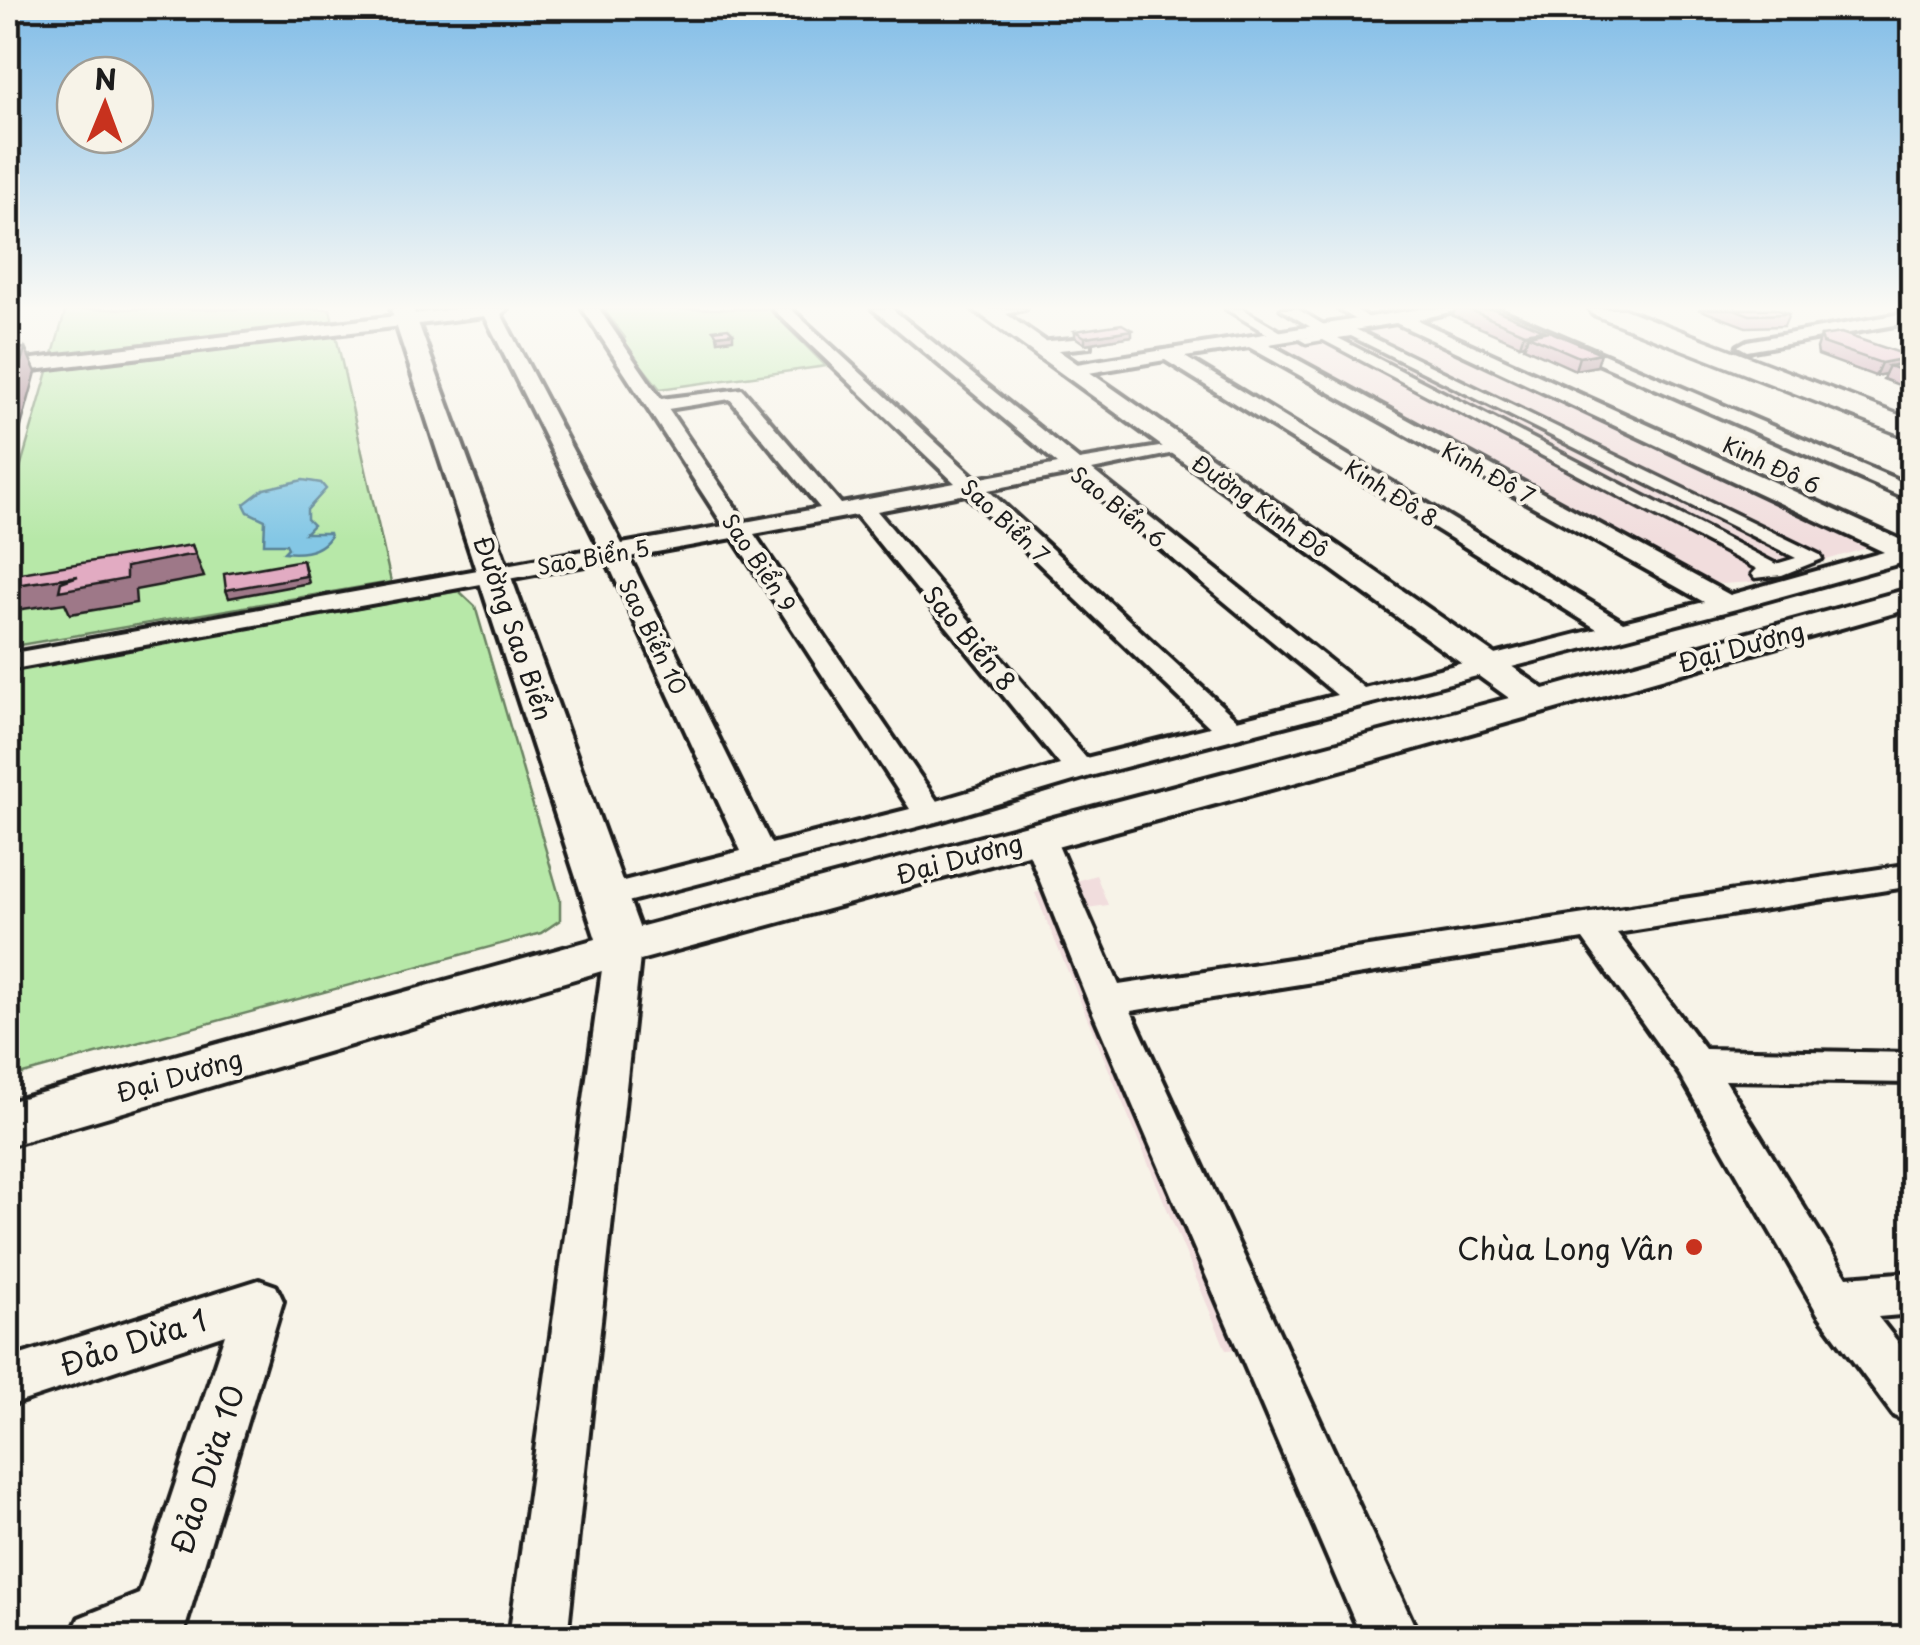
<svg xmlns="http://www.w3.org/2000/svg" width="1920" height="1645" font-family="'Playpen Sans',sans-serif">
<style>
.built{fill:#f1dddd}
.green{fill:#b7e8a8;stroke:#6a8262;stroke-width:2.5}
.water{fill:#84c7e5;stroke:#5a8395;stroke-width:2.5}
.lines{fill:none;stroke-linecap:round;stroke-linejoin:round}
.pedestrian-casing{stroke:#1c1c1c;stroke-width:7}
.minor-casing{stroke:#1c1c1c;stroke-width:8}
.tertiary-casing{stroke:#1c1c1c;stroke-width:8}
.secondary-casing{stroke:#1c1c1c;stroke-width:7}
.pedestrian{fill:#f7f3e8;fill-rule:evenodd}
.minor{fill:#f7f3e8;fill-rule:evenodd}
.tertiary{fill:#f7f3e8;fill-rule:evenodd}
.secondary{fill:#f7f3e8;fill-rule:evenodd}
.wall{fill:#c293a7;stroke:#1c1c1c;stroke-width:2.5}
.shaded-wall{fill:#9e7888;stroke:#1c1c1c;stroke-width:2.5}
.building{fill:#e2abc2;stroke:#1c1c1c;stroke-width:2.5}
.poi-dot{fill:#c8321e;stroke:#f7f3e8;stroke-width:4}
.labels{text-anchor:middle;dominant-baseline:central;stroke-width:8;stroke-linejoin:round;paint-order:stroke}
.far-street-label{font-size:22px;fill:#1c1c1c;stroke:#f7f3e8}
.street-label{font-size:25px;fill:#1c1c1c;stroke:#f7f3e8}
.near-poi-label{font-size:30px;fill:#1c1c1c;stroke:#f7f3e8;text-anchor:end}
.near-street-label{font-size:30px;fill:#1c1c1c;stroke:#f7f3e8}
</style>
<rect width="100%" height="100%" fill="#f7f3e8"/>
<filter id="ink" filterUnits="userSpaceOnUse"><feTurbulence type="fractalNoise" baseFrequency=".01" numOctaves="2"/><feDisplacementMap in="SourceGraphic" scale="20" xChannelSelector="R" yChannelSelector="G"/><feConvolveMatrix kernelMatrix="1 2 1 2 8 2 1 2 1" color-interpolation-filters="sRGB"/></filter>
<g filter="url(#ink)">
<path class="built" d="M1390,324L1402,326L1858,540L1867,548L1753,582L1722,584L1707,581L1275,345Z
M1096,875L1108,905L1080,909L1262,1348L1226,1350L1035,893Z"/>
<path class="green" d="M66,309H330L391,582L8,647V510Z
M599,309H769L826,366L660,389L622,341L625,338L605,311Z
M459,591L475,606L560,899V920L541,933L8,1078V670Z"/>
<path class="water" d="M303,480L321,483L326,489L307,510V519L313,525L305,533H329L330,537C320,552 301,554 284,552L288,548L286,544H264L265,520L248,512L244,504L264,489Z"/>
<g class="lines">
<defs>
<path id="pedestrian" d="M997,309H1026L1002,315Z
M1226,309H1242L1283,333L1271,336Z
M1281,309H1297L1326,326L1314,329Z
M1338,309H1355L1371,319L1360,322Z
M1353,328L1820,555L1822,559L1782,575L1755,578L1752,574L1757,569L1323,340L1306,343L1299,339ZM1351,336L1796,558L1776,564L1338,338Z"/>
<path id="minor" d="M455,309H507L501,314L622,544L724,526L583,309H599L661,399L742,389L841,504L955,483L773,309H791L976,479L1058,464L873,309H892L1079,460L1184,443L1187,447L1184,451L1092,470L1364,688L1597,629L1165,360L1071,376L1062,370L1064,366L1420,309H1461L1417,320L1912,545V560L1736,609L1090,776L940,821L608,907L596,904L591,896L596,888L741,851L607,561L8,670V654L600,548L485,316L8,373V362ZM1396,323L1884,552L1730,595L1269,344ZM1249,347L1704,602L1623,622L1185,357ZM730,399L820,508L745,522L668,409ZM1071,474L1337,695L1237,720L988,490ZM966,494L1210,727L1086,758L877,511ZM856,515L1060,765L937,801L754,534ZM733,538L910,809L771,844L629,557Z
M1475,309H1498L1912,486V501Z
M1912,312V322L1747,351L1738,346L1747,341Z
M1084,338L1090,339V347L1038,352L1029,347L1038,342Z
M1038,826L1050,829L1054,836L1119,985L1912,864V886L1617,933L1705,1049L1912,1053V1083L1725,1080L1847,1277L1912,1272V1314L1878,1317L1912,1360V1423L1894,1416L1818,1314L1680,1075L1583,939L1131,1011L1420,1638H1362L1088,1001L1022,836L1026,829Z
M623,935L636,939L641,948L567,1638H509L605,948L610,939Z
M259,1280L276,1286L283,1301L182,1638H70L79,1618L139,1594L225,1334L8,1406V1359Z"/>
<path id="tertiary" d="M391,309H413L639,927L1509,698L973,309H999L1544,689L1912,588V608L1330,773L629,963L8,1146V1102L596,939Z"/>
<path id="secondary" d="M1589,309H1624L1912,420V439L1592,314Z"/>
</defs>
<use href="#pedestrian" class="pedestrian-casing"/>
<use href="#minor" class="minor-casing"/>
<use href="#tertiary" class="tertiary-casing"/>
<use href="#secondary" class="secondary-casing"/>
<use href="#pedestrian" class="pedestrian"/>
<use href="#minor" class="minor"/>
<use href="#tertiary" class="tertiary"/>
<use href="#secondary" class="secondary"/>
</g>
<path class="wall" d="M1455,309H1494L1543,330L1542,332L1597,366L1575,370L1524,347L1525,344L1520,345L1453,316Z
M1698,309H1775L1789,314L1784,326L1746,327Z
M1075,331L1132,336L1085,344L1075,337Z
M1821,336L1912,362V390L1883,379L1885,374L1875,376L1818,355L1817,348Z"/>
<path class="shaded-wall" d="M1132,330V336L1085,344V337Z
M1543,330L1540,340L1528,335L1525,344L1520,345L1524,333Z
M733,333V339L718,341L717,335Z
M25,348L36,372L17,441L8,442V407Z
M1601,353L1597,366L1575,370L1579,357Z
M1912,357L1906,370L1889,366L1885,374L1875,376L1881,363Z
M192,545L204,577L135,590L136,603L70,614L65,603L8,611V586L126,567Z
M303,560L309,583L229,598L226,590Z"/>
<path class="building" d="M1468,309H1494L1543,330L1524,333Z
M1734,309H1775L1789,314L1750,315Z
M1122,324L1132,330L1085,337L1075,331Z
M728,328L733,333L717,335L713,330Z
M1549,331L1601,353L1579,357L1528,335Z
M1841,333L1912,357L1881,363L1823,343L1821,336Z
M25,348L8,407V350Z
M1912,362V375L1889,366Z
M192,545L195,554L126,567V579L59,591L61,582L78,576L8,586V575Z
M303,560L306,576L226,590L224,574Z"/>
</g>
<linearGradient id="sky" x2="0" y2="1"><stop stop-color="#80bce7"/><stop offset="0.57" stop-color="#fbfaf5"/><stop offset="1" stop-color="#fbfaf5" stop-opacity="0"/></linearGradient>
<rect width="1920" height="540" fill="url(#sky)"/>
<circle class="poi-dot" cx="1694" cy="1247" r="10"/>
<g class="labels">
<g class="far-street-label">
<text transform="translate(1772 464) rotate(25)">Kinh Đô 6</text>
<text transform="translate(1489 472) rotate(29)">Kinh Đô 7</text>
<text transform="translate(1392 492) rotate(32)">Kinh Đô 8</text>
<text transform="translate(1261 505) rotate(35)">Đường Kinh Đô</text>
<text transform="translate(1119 506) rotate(39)">Sao Biển 6</text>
<text transform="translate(1006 520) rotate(43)">Sao Biển 7</text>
<text transform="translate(593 556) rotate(-10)">Sao Biển 5</text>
<text transform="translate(760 562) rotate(56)">Sao Biển 9</text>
<text transform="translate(654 636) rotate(64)">Sao Biển 10</text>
</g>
<g class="street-label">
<text transform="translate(514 628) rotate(71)">Đường Sao Biển</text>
<text transform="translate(970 638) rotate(50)">Sao Biển 8</text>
<text transform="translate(1741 646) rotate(-15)">Đại Dương</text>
<text transform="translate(959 858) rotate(-15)">Đại Dương</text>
<text transform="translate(179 1075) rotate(-16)">Đại Dương</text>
</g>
<g class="near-poi-label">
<text x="1674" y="1247">Chùa Long Vân</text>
</g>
<g class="near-street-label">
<text transform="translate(133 1341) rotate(-18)">Đảo Dừa 1</text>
<text transform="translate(206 1469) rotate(-72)">Đảo Dừa 10</text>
</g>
</g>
<rect width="1920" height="1645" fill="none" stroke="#f7f3e8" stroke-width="40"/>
<rect x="20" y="20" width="1880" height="1605" fill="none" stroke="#1c1c1c" stroke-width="4" filter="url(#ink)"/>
<g transform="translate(105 105) rotate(1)"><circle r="48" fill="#f7f3e8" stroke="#9f9d96" stroke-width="2.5"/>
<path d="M0-8L18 38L0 25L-18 38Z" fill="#c8321e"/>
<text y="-15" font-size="28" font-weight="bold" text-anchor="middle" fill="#1c1c1c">N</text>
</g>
</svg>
